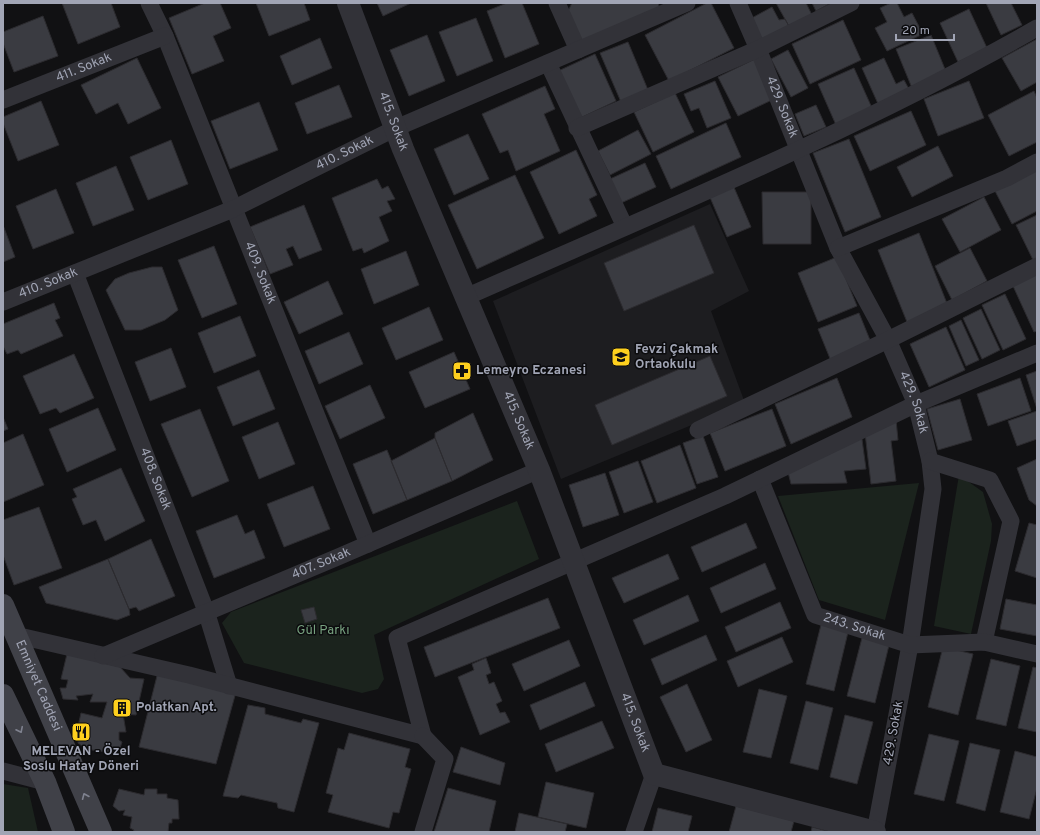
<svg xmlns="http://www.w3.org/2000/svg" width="1040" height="835" font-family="Overpass,sans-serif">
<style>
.built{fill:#1d1d20}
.green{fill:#1b231d}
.building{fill:#3a3b41;stroke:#2c2b2f}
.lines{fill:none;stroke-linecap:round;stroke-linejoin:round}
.minor{stroke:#323238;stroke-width:17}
.tertiary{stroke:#323238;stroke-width:22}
.secondary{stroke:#404148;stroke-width:22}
.oneway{stroke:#7f828f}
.labels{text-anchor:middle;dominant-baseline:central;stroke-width:3;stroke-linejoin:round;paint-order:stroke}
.street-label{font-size:13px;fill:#a1a5b5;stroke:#0c0c0e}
.poi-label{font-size:13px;font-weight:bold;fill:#a1a5b5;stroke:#0c0c0e;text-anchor:start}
.park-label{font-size:13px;fill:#77a17f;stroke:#0c0c0e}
</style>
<rect width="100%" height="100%" fill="#111113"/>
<path class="built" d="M710,204L749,291L711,311L745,403L561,479L493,301Z"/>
<path class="green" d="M959,475L983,492L992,524L991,541L971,634L934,626Z
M919,483L885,620L819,600L778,496Z
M517,501L539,559L374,635L384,679L378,689L362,693L244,663L222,623L231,612Z
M3,784L28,788L38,832H3Z"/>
<path class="building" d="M62,3H111L120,27L78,44Z
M205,3H220L231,28L213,36L224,61L192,74L169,18Z
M256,3H304L310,20L269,36Z
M377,3H411L383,16Z
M507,3H522L539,44L505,58L487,11Z
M572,3H658L660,9L579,45L566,15Z
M707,3H711L734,48L669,81L645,35Z
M776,3H806L812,15L790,28Z
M812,3H831L816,11Z
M891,3H897L904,17L912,13L923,34L887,51L875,28L887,22L880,8Z
M986,3H1011L1022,25L1001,35Z
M772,7L779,20L785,19L790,28L763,42L750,19Z
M969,9L987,48L958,62L940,23Z
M43,16L58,56L14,72L3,43V32Z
M476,18L493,61L457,76L439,32Z
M843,20L861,60L810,84L792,44Z
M427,35L445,81L409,96L390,50Z
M931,35L947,74L912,88L896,49Z
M320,38L332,68L292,85L280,56Z
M1037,39V82L1021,91L1002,58Z
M628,42L648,90L621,102L600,53Z
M788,50L808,88L791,97L771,59Z
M595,54L616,101L578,119L556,72Z
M137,58L161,108L128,124L118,103L96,114L81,85Z
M884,58L896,84L904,80L910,91L879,106L862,68Z
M755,59L774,99L738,116L718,77Z
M854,68L872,108L836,125L818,84Z
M715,81L731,118L707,128L699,108L691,111L684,94Z
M969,81L984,118L938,136L924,99Z
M339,85L352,117L307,134L295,103Z
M545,86L555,109L544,114L560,151L516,171L508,150L500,153L482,114Z
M1034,91L1037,98V142L1009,156L988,115Z
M675,93L694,132L653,152L634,112Z
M41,101L59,145L18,161L3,123V117Z
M259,102L278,150L230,169L211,121Z
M816,105L826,127L804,136L795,114Z
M911,111L926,145L870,171L854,136Z
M726,123L741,157L671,189L656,156Z
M638,130L651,154L610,175L598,151Z
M468,134L489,179L454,195L434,149Z
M849,139L881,217L845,232L813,153Z
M171,140L188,184L148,200L130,157Z
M938,146L953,176L912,197L897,167Z
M576,150L597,195L589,199L597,216L559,234L530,172Z
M645,163L656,187L621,203L610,179Z
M116,166L134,210L93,226L76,183Z
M1037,167V211L1012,224L994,189Z
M515,175L544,238L477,269L448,205Z
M377,179L382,189L388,186L395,199L387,201L392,211L379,217L389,241L364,253L362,248L353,251L332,198Z
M733,185L751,227L727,237L709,195Z
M56,189L74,233L33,249L16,206Z
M762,192H811V244H763Z
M984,197L1001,230L960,252L942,219Z
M304,205L322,250L299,259L293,246L286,249L293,265L270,274L250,227Z
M1037,215V261L1034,262L1016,225Z
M3,225L15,257L3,262Z
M694,225L714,273L624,311L604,263Z
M919,233L948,306L907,322L878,250Z
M214,246L237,304L202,318L178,260Z
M970,248L987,281L952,300L935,266Z
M406,251L419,285L374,304L361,269Z
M837,257L857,306L818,322L798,273Z
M152,267H162L178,310L165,320L141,330H125L106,290L115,279L129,273Z
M1037,274V331L1034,332L1013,286Z
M328,281L343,314L299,334L284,302Z
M1005,294L1026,339L1003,350L982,305Z
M54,303L60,318L55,320L63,336L21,354L18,350L7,354L3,346V324Z
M429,307L443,340L396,360L382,328Z
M981,309L1000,350L982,359L963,318Z
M859,313L872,345L831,361L818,329Z
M240,316L256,356L214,373L198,333Z
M961,320L979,360L966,366L949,326Z
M946,327L965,370L929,387L910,344Z
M349,332L363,364L319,384L305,351Z
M171,348L186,387L150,401L135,362Z
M454,352L470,389L425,408L409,372Z
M74,354L94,398L60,413L56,408L40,414L23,376Z
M710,356L727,396L612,445L595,405Z
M259,370L275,409L233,426L217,387Z
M1037,371V409L1026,375Z
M837,378L852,417L791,444L775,404Z
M1020,378L1031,411L988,426L977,394Z
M370,385L385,418L340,439L325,406Z
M960,399L972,440L938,450L927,409Z
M98,408L116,450L67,472L49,429Z
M200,409L229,481L192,497L161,424Z
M772,409L786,446L725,471L710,433Z
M1037,411V439L1017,446L1008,421Z
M473,413L493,460L452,481L435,438V433Z
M3,417L8,429L3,431Z
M896,420L898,440L891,441L896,481L871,484L865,433Z
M278,422L295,464L259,479L242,437Z
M861,432L866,469L844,471L847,483L791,484L787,468Z
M23,434L44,485L3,502V443Z
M703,436L718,477L697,484L683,443Z
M435,438L452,481L407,500L391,461Z
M680,445L696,488L657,503L641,461Z
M387,450L407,500L373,514L353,464Z
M1037,459V506L1029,500L1017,468Z
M638,461L653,502L624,513L609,472Z
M121,468L145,521L105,541L96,520L83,525L72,499L77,497L73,489Z
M605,473L619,515L583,527L569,485Z
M313,486L330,529L284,547L267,504Z
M39,507L62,568L14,585L3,555V520Z
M237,515L245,534L254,530L265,558L214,578L196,531Z
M746,523L757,548L702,572L691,547Z
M1029,523L1037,525V578L1015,571Z
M151,539L175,596L139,611L136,607L129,609L108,559Z
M668,554L679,579L624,603L612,578Z
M108,559L129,609L130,615L117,620L46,603L39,587Z
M765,563L776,589L721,613L710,588Z
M688,595L699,621L644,645L633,620Z
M548,598L560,628L435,677L424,647Z
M1006,599L1037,605V636L1000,629Z
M780,602L791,628L736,652L725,627Z
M314,607L317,619L305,623L301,610Z
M822,621L849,628L834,691L806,684Z
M863,634L890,641L875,703L847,696Z
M706,635L717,660L662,685L651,659Z
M782,637L793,662L738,687L727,661Z
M569,640L580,666L524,691L512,664Z
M943,647L973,654L958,715L928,707Z
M67,654L120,667L130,678L144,679L136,715L123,714L126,732H119V740L122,742L118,754L86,749L78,743V736L73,729L79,722L81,713L102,718L107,702H90L93,694L76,696L78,700L63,699L60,688H66L68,680L61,679Z
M486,658L491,673L486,675L489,684L494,682L502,701L496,704L500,713L505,712L510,722L480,735L458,677L474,670L472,664Z
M991,659L1020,666L1006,726L976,719Z
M1033,667L1037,668V732L1018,728Z
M158,672L236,692L216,764L139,747Z
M585,682L595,706L540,730L530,705Z
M687,684L712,740L686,752L660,697Z
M759,689L787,696L771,758L743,752Z
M806,701L833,708L818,770L790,763Z
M248,705L265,708V714L301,723L303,719L319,723L294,812L278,808L277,803L241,795L238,798L223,796Z
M845,715L873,722L857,784L830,777Z
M602,721L614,748L556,772L545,744Z
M349,733L410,749L405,767L411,769L399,813L393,812L389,828L328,812L333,795L326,793L338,748L344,750Z
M929,734L959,741L944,801L914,794Z
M970,743L1000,750L985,811L956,803Z
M461,747L505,763L500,785L453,772Z
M1015,751L1037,757V788L1029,819L1000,812Z
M546,782L594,793L586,828L538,817Z
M448,788L496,801L489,832H434Z
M119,789L144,795L145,789H157V794H167V798L178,800L179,819H172V823H169L168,832H171H133L134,830L130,828L132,817L123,815L125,810L119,811L113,806Z
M736,806L794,821L791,832H729Z
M658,808L692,816L688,832H652Z
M519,813L567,824L565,832H515Z
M812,827L831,832H811Z"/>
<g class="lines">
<g class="minor">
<path id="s1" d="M149,3L165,36L368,544"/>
<path d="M557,3L578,50"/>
<path id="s2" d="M738,3L758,49L838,248L888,340L916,404L930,461L933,489L910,645L875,832"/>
<path d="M548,63L625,227"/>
<path id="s3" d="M3,100L165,36"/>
<path d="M577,128L758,49L851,3"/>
<path d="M838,248L1007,178L1037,162"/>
<path id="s4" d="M75,273L206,611L229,686"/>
<path d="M466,297C658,212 854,132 1037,28"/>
<path id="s5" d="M3,302L233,209L396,128L687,3"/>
<path d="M698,430L888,340L1037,266"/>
<path d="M930,461L990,480L1011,521L984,642"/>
<path id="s6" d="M760,479L815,615L910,645L984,642L1037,654"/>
<path d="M15,635L189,675L423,736L397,638L725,496L916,404L1037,353"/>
<path id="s7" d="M103,656L338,557L539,470"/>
<path d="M3,771L45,782"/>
<path d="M423,832L445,759L423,736"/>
<path d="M634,832L654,774"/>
</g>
<path class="tertiary" id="s8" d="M348,3L403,149L539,470L654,774L875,832"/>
<g class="secondary">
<path id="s9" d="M3,605L101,832"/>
<path d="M3,695L45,782L64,832"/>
</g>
</g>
<defs><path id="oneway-chevron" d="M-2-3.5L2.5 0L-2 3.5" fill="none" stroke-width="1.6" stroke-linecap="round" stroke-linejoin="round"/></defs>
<g class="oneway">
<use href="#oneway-chevron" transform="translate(20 730) rotate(64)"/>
<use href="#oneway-chevron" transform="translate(85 796) rotate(-113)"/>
</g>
<defs>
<symbol id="school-square" viewBox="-11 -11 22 22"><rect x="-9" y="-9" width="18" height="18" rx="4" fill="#fed01e" stroke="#0c0c0e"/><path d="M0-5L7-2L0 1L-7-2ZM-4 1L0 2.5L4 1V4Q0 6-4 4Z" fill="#111"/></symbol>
<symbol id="pharmacy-square" viewBox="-11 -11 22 22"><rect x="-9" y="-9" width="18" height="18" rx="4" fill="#fed01e" stroke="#0c0c0e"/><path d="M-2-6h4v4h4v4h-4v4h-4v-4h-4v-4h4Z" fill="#111"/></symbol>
<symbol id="building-square" viewBox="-11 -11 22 22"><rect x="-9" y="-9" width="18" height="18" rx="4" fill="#fed01e" stroke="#0c0c0e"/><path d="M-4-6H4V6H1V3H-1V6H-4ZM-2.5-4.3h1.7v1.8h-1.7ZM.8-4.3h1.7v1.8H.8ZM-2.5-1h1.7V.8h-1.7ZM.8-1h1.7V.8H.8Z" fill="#111"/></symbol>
<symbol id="restaurant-square" viewBox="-11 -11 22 22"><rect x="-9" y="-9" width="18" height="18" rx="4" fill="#fed01e" stroke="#0c0c0e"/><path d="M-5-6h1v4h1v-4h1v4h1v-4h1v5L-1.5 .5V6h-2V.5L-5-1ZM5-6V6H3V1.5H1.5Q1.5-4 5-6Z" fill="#111"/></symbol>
</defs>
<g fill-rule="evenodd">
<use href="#school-square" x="610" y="346" width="22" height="22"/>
<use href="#pharmacy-square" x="451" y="360" width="22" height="22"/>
<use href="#building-square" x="111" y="697" width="22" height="22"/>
<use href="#restaurant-square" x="70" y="721" width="22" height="22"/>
</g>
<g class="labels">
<g class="street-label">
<text stroke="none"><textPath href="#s3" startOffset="87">411. Sokak</textPath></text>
<text stroke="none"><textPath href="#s2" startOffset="113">429. Sokak</textPath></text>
<text stroke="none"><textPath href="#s8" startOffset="127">415. Sokak</textPath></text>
<text stroke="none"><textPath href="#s5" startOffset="373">410. Sokak</textPath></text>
<text stroke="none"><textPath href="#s1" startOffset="292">409. Sokak</textPath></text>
<text stroke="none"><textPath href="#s5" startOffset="49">410. Sokak</textPath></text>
<text stroke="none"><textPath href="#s2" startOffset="437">429. Sokak</textPath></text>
<text stroke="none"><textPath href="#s8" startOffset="451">415. Sokak</textPath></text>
<text stroke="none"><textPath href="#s4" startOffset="221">408. Sokak</textPath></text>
<text stroke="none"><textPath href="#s7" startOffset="237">407. Sokak</textPath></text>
<text stroke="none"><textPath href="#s6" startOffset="188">243. Sokak</textPath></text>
<text stroke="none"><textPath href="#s9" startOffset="88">Emniyet Caddesi</textPath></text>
<text stroke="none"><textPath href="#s8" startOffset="775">415. Sokak</textPath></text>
<text transform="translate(894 733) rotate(-80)">429. Sokak</text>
</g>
<g class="poi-label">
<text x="635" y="350">Fevzi Çakmak<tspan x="635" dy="15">Ortaokulu</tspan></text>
<text x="476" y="371">Lemeyro Eczanesi</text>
<text x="136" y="708">Polatkan Apt.</text>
<text x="81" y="752" text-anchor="middle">MELEVAN - Özel<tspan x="81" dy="15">Soslu Hatay Döneri</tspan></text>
</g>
<g class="park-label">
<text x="323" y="631">Gül Parkı</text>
</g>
</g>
<rect width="1040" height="835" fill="none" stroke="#a1a5b5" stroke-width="8"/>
<path d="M896 34v6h58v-6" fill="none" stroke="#a1a5b5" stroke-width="2"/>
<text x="902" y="34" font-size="12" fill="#a1a5b5" stroke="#0c0c0e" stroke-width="3" paint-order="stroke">20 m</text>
</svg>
